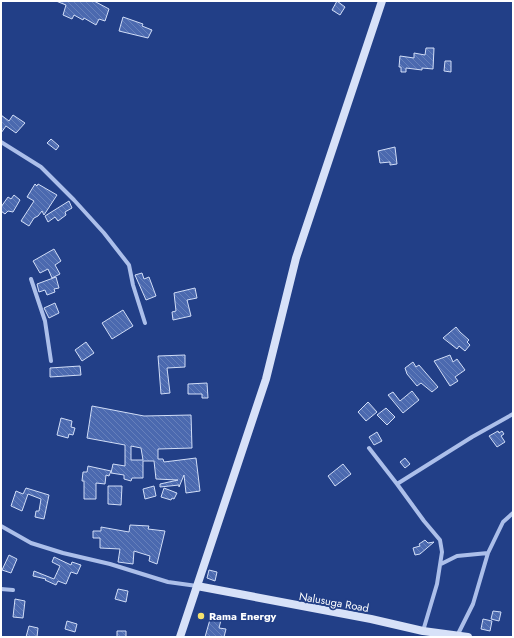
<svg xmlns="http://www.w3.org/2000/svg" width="514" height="638" font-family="Jost,sans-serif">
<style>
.building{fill:url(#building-back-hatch);stroke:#d1ddf7;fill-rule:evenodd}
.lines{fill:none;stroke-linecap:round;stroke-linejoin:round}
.street{stroke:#acbfea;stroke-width:4}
.secondary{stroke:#d7e1f8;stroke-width:8}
.poi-dot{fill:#f6e26e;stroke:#223f87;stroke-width:1.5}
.labels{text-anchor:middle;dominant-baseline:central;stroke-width:3.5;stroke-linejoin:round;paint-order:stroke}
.street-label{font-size:11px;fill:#fff;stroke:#223f87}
.poi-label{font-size:11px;font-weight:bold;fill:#fff;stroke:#223f87;text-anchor:start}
</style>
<defs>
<pattern id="building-back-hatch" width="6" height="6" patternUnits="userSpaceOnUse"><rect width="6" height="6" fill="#4b69af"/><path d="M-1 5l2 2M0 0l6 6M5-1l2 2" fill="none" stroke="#6680bb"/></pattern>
</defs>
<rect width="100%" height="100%" fill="#223f87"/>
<path class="building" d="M56,1H94L109,9L105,21L99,19L96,25L84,18L83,20L74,15L72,19L63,15L66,5Z
M337,1L345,7L340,15L332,10Z
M123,17L143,24L142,26L152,30L148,38L119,31Z
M426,48H434L433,69L422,68V70L406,68V72H401V67H399L400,56L414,58V53L425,55Z
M445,61H451V72L444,71Z
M1,115L9,121L13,115L25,123L16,133L6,126L1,133Z
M51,139L59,146L56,150L47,143Z
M395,147L397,164L390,165V162L380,163L378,151Z
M35,184L37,186L38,184L57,195L44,215L42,211L38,216L34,218L29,226L21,221L34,201L27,197Z
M14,195L20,200L13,212L8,211L5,214L1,211V207L8,197L11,199Z
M69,201L72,208L65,212L66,215L58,221L55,217L48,222L45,216Z
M54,249L61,261L55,265L60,274L52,278L48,269L40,273L33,261Z
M142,273L144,279L149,277L156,296L146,300L135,275Z
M56,277L59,288L54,289L55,292L47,295L45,290L39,292L37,284Z
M195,288L197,298L187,300L191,316L173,320L172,312L176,311L174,293Z
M55,303L59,313L49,318L44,308Z
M123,310L133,326L112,339L102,323Z
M456,327L460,332L469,340L467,342L470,345L465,351L459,346L457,349L443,338Z
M86,342L94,353L82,361L75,350Z
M185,355V367L167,368L170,393L161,394L158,356Z
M450,355L453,362L457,359L465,370L455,377L458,381L450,386L434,361Z
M413,362L416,367L419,365L438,387L432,392L421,383L417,386L407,374L405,368Z
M80,366L81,375L50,377V368Z
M207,383L208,398H202V394H188V384Z
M412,391L419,400L403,413L388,395L393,392L400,401Z
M368,402L377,412L366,421L358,412Z
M92,406L144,416L191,415L192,448L158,449V459H163L164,462L196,458L200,491L186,493L184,475L179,487V485L160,487V484L178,480L156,479L154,461H143V478H132L131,481L124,479V475L111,473L113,464L125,466V445L87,438ZM131,446L141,448L143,460H131Z
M386,408L395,417L387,425L377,415Z
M61,418L72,421L71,427L75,428L73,435L69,434L68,438L57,435Z
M498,431L499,433L502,431L504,434L501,436L505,442L497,447L489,436Z
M377,432L382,441L374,445L369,437Z
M405,458L410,464L405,468L400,462Z
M343,464L351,474L335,486L328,476Z
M88,466L111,471L109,476L106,475L105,484L96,483V499H84V481H82L83,472H87Z
M108,486H122L121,505L108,504Z
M154,486L156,496L145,499L143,489Z
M26,488L49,495L44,519L35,517L36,511H39L41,499L28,494L22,511L11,506L16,491L23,494Z
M164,488L177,493L174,499L172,498L171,500L161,497Z
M130,525L149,526L148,529L165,531L157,564L149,561L150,556L134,551L133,564L118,562L120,549L100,548V538H93V531H101V527L129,532Z
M425,540L428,543L434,542L420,554L415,555L413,548L420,546L419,544Z
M9,555L17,559L11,573L2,570Z
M54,557L71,565L72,562L81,565L77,574L71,572L66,584L58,581L56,585L45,580L46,579L33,576L34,571L54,579L60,566L52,562Z
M209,570L217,572L215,581L207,578Z
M118,589L128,591L126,602L115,599Z
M15,599L25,601L23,618L13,617Z
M493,611L501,612L499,621L491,619Z
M211,616L221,620L219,628L226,629L224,637H205Z
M483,619L492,621L490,631L481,629Z
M67,621L77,624L75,632L65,629Z
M29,626L38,628L37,637H26Z
M117,631H126V637H117Z"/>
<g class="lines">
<path class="street" d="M1,142L41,167L74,200L104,233L129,265L133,285L145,323
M31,279L45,321L51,361
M369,448L397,484
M1,526L31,543L63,553L110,564L168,582L197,586
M441,564L457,556L488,553L503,522L513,513
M1,589L13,590
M423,631L437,584L442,552L440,540L424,521L397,484L472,437L513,414
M457,636L473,604L488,553"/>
<path class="secondary" d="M197,586L371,619L423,631L468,637
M180,637L266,379L296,258L382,1"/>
</g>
<circle class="poi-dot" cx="201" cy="616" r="4"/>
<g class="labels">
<g class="street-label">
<text transform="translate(334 602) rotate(10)">Nalusuga Road</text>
</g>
<g class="poi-label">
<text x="209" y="616">Rama Energy</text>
</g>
</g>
<rect width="514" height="638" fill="none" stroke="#ffffff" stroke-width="4"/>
</svg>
